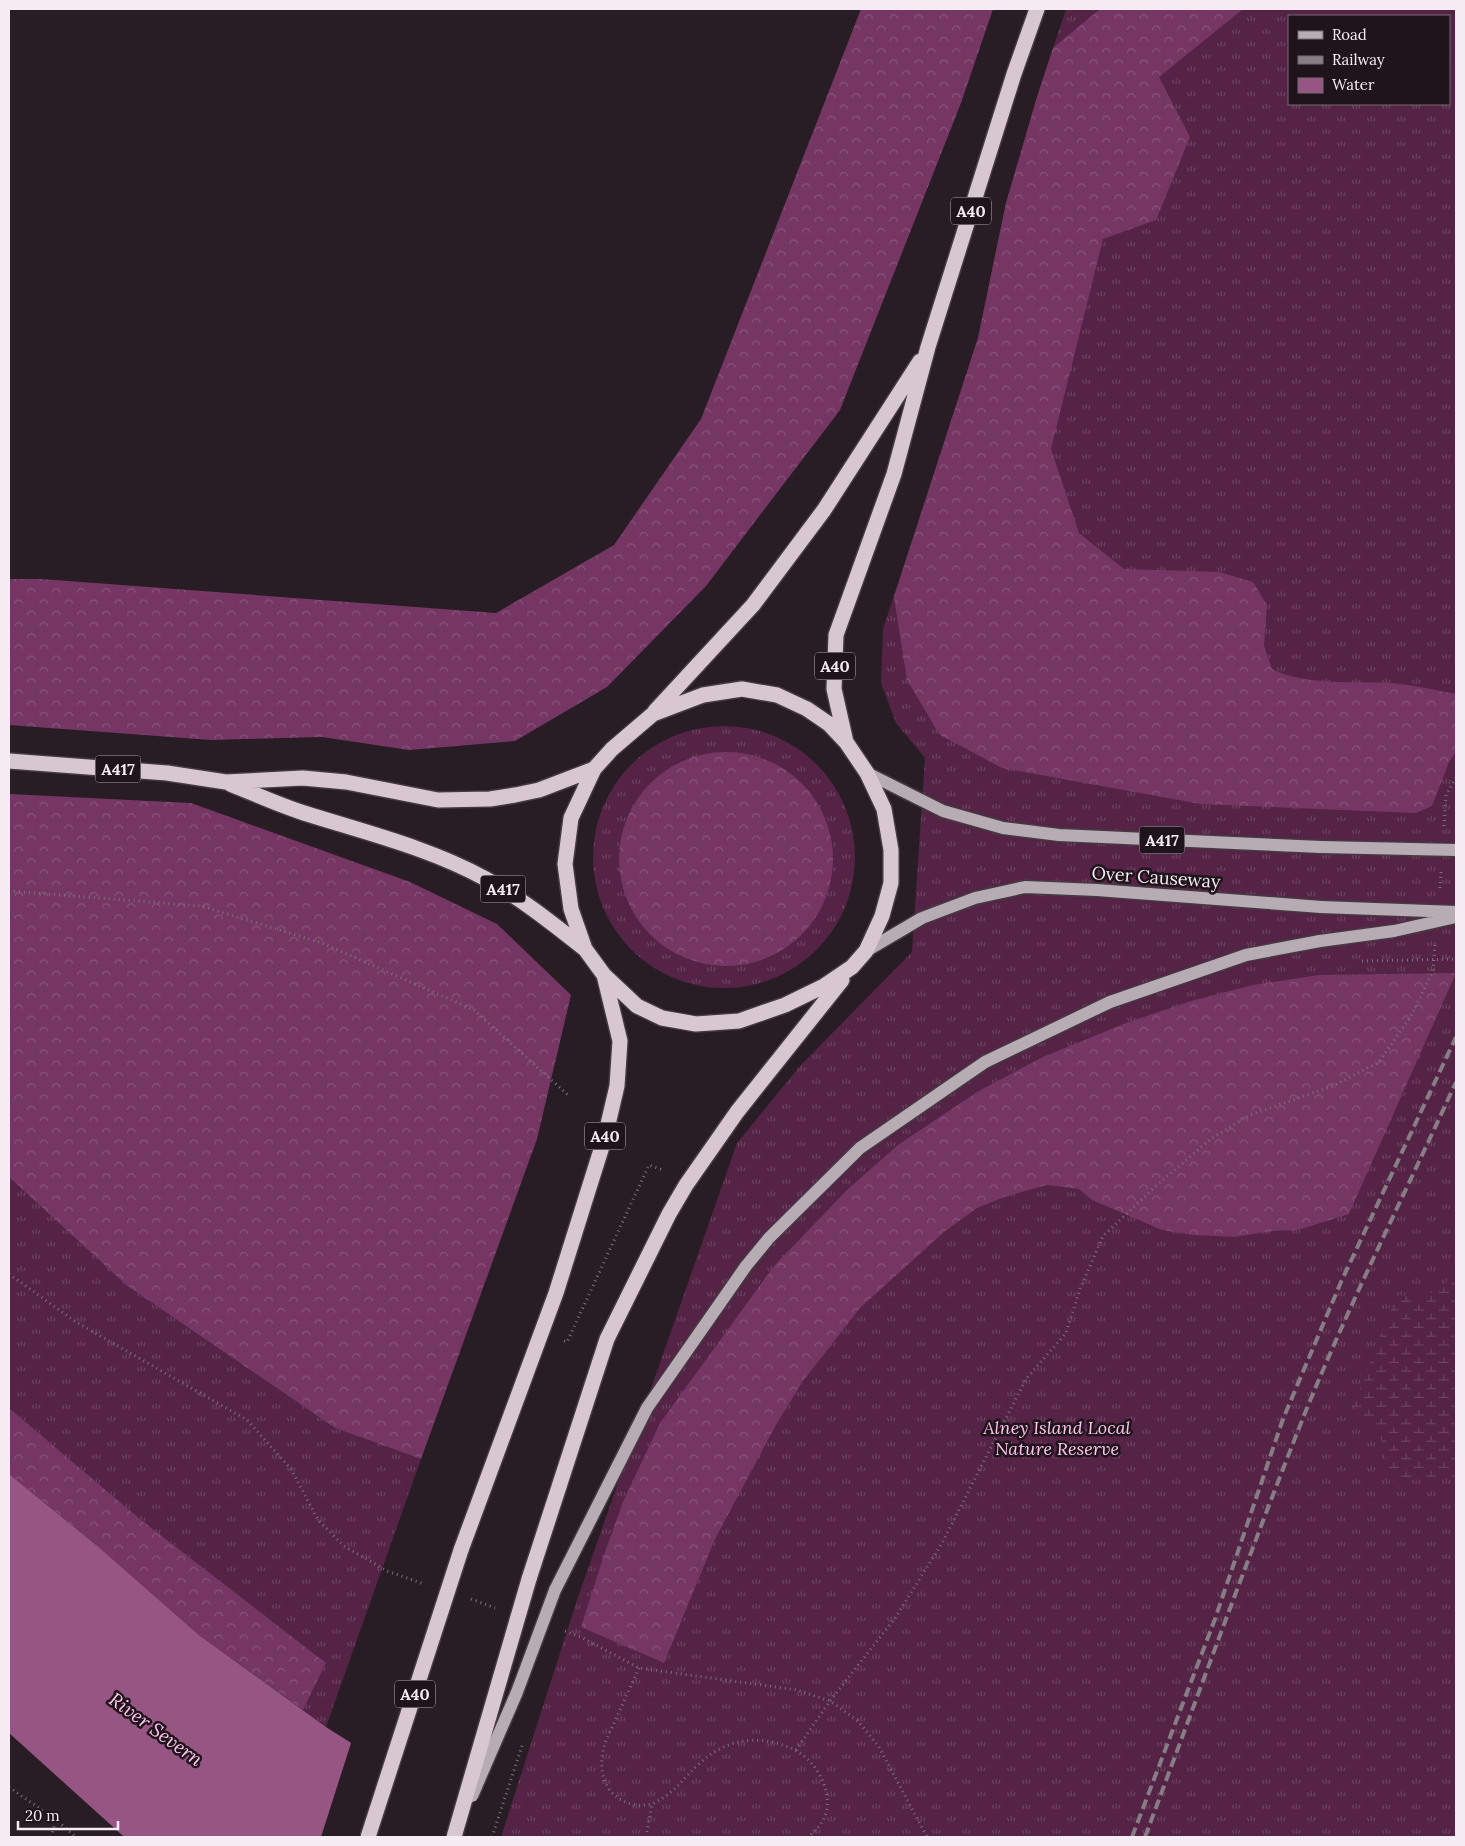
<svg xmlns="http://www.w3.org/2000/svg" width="1465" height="1846" font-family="Lora,serif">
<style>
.grass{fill:url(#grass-tufts);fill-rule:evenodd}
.forest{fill:url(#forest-crowns)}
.wetland{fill:url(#wetland-marsh)}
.water{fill:#975584}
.pier{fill:#281d25}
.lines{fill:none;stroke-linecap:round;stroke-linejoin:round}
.primary-casing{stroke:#453a42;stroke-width:15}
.highway-casing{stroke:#453a42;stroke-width:18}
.path{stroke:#7c7279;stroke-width:3;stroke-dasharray:1 4;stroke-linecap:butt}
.primary{stroke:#b8acb4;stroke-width:12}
.highway{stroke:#d7c7d1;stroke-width:15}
.rail{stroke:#877d84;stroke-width:4;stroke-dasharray:10 5;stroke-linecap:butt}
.primary-bridge-casing{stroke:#453a42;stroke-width:15;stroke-linecap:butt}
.highway-bridge-casing{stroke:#453a42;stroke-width:18;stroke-linecap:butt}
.path-bridge{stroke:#7c7279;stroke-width:3;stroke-dasharray:1 4;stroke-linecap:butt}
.primary-bridge{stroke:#b8acb4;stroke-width:12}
.highway-bridge{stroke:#d7c7d1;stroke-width:15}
.labels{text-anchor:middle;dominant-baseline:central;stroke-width:5;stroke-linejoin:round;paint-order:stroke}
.shield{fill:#1f141b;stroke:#b5acb2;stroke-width:1}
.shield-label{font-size:16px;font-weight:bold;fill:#f5edf3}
.street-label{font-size:18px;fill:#f5edf3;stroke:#1f141b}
.park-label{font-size:18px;font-style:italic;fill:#fdc3e9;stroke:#1f141b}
.water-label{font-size:19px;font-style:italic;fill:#fdc3e9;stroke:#1f141b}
</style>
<defs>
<pattern id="grass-tufts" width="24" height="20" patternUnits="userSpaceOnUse" patternTransform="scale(1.25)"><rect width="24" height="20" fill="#542346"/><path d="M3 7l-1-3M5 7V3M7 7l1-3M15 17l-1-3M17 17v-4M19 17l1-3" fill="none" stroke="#6d4361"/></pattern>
<pattern id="forest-crowns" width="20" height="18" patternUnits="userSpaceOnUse" patternTransform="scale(1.25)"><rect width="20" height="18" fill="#753664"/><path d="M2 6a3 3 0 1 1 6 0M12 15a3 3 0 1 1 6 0" fill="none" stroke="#89537b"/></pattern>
<pattern id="wetland-marsh" width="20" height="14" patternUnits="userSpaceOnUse" patternTransform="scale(1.25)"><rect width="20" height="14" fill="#542346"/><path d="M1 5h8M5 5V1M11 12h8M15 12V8" fill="none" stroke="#6d4361"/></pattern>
</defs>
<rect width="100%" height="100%" fill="#281d25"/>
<path class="grass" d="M1066,9H1456V1837H501L577,1600L737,1143L800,1066L912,952L925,758L896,723L881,683L883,629L978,338L1006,203L1037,97ZM1289,16H1449V104H1289Z
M593 857a131 131 0 1 1 262 0a131 131 0 1 1-262 0Z
M9,1177L126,1285L335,1428L421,1459L326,1727L303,1710L326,1663L140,1519L9,1408Z"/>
<path class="forest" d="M861,9H993L961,103L840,410L706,586L607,687L515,741L409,750L322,737L211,740L9,725V579H41L496,613L614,545L701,419Z
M1100,9H1243L1159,77L1190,137L1156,220L1103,239L1051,449L1079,533L1124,569L1219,572L1253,582L1267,605L1264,646L1272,669C1305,686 1354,681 1391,683C1413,685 1435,690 1456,694V752L1449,762L1432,806L1416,813L1201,804L1002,768L940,735L907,680L894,597L978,338L1006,203L1037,97L1053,48Z
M619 859a107 107 0 1 1 214 0a107 107 0 1 1-214 0Z
M9,794L191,803L410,882L497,924L571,995L537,1139L421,1459L335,1428L126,1285L9,1177Z
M1456,973L1349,1214L1298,1230L1273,1231L1234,1237L1193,1235L1162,1230L1092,1200L1079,1189L1047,1185L1007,1196L977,1208L944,1232L860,1308L803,1381L777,1423L715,1539L664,1663L581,1627L605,1552L623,1502L660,1423L774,1266L848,1189L898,1145L977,1092L1043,1057L1126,1023L1191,1001L1253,985L1319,975Z
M9,1408L140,1519L326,1663L303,1710L199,1635L101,1549L9,1474Z"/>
<path class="wetland" d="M1456,1268V1477L1391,1481L1380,1435L1353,1406L1396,1296L1439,1292Z"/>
<path class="water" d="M9,1474L101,1549L199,1635L326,1727L499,1837H125L122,1835L9,1733Z"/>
<path class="pier" d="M352,1740L500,1835L501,1837H321Z"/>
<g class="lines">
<defs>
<path id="primary" d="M867,773L943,811L1003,828L1059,835L1321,847
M866,951L922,918L975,898L1025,887L1097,890L1321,907
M555,1590L647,1408L746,1266L769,1238L860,1148L985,1062L1110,1002L1246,955L1320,941"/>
<path id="highway" d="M742,689L777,695L807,709L829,724L846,742L867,773L884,809L891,850V883L882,916L866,951L852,967L824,986L785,1005L739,1021L696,1024L662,1018L637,1006L604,975L585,949L571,909L565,864L571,818L594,769L612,749L653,714L703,695Z
M655,711L753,605L824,510L920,361
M846,742L834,689L836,635L894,474L928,347L1014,74L1037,9
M9,761L167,773L226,782L303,778L346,782L438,800L490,799L515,795L539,790L594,769
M230,784C255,794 279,805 304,813C364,832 430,848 486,879C521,898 553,924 585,949
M461,1550L556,1293L605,1137L617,1086L620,1041L604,975
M529,1579L607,1339L669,1214L686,1185L737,1112L842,980"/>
</defs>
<use href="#primary" class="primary-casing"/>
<use href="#highway" class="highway-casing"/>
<path class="path" d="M1444,826L1446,795L1456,778
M1440,888L1441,872
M9,891L201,906L322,943L474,1010L568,1095
M1362,961L1456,959
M9,1274L76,1322L247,1420L291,1469L318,1520L344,1546L387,1571L424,1584
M564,1341L567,1342L649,1165L663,1170
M471,1599L495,1608
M565,1631L581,1637L639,1668L797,1690L830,1701L858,1721L879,1747L927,1837
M639,1668L605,1743C597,1769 603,1797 632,1804C639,1806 648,1806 654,1803C676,1792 683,1778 700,1763C724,1740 757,1734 788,1747C807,1754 821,1771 826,1791C831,1811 823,1825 808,1837
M796,1750L830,1701L896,1617L942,1543L1026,1379L1066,1333L1080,1289L1103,1236L1155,1187L1212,1138L1250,1115L1333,1086L1379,1062L1411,1016L1433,971L1435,945
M9,1787L56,1820L76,1837
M51,1837L56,1820
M646,1837L652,1804"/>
<use href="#primary" class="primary"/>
<use href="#highway" class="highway"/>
<path class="rail" d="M1132,1837L1215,1619L1283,1419L1341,1282L1456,1037
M1145,1837C1197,1698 1248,1557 1303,1418C1349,1304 1405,1194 1456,1082"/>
<defs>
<path id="primary-bridge" d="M1321,847L1456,850
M1321,907L1456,912
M1320,941L1394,931L1456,917
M472,1796L517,1692L555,1590"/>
<path id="highway-bridge" d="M368,1837L461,1550
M454,1837L529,1579"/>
</defs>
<use href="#primary-bridge" class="primary-bridge-casing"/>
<use href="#highway-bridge" class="highway-bridge-casing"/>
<path class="path-bridge" d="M492,1837L523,1743"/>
<use href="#primary-bridge" class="primary-bridge"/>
<use href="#highway-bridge" class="highway-bridge"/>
</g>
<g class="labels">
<g class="shield">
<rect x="951" y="197.5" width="40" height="27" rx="4"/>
<rect x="815" y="652.5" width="40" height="27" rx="4"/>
<rect x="95.5" y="755.5" width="45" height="27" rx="4"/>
<rect x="1139.5" y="826.5" width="45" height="27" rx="4"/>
<rect x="480.5" y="875.5" width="45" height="27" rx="4"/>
<rect x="585" y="1122.5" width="40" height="27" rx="4"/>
<rect x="395" y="1680.5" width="40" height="27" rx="4"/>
</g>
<g class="shield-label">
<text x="971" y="211">A40</text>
<text x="835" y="666">A40</text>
<text x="118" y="769">A417</text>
<text x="1162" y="840">A417</text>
<text x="503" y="889">A417</text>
<text x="605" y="1136">A40</text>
<text x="415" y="1694">A40</text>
</g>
<g class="street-label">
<text transform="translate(1156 877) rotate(4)">Over Causeway</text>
</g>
<g class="park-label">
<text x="1057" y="1427">Alney Island Local<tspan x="1057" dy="21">Nature Reserve</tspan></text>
</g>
<g class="water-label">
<text transform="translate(156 1729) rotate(36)">River Severn</text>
</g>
</g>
<rect width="1465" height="1846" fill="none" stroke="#f5edf3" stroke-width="20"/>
<rect x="1288" y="15" width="162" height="90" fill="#1f141b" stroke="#756b71"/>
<rect x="1298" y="31" width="25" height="8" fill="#b8acb4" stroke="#756b71"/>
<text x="1332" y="40" font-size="15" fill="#f5edf3">Road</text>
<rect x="1298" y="56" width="25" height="8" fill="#877d84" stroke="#756b71"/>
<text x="1332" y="65" font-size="15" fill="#f5edf3">Railway</text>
<rect x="1298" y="78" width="25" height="15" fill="#975584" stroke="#756b71"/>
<text x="1332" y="90" font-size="15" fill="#f5edf3">Water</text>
<path d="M18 1821v8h100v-8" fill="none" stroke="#f5edf3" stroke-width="2.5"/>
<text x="25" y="1821" font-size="15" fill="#f5edf3" stroke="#1f141b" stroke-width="4" paint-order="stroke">20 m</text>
</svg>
